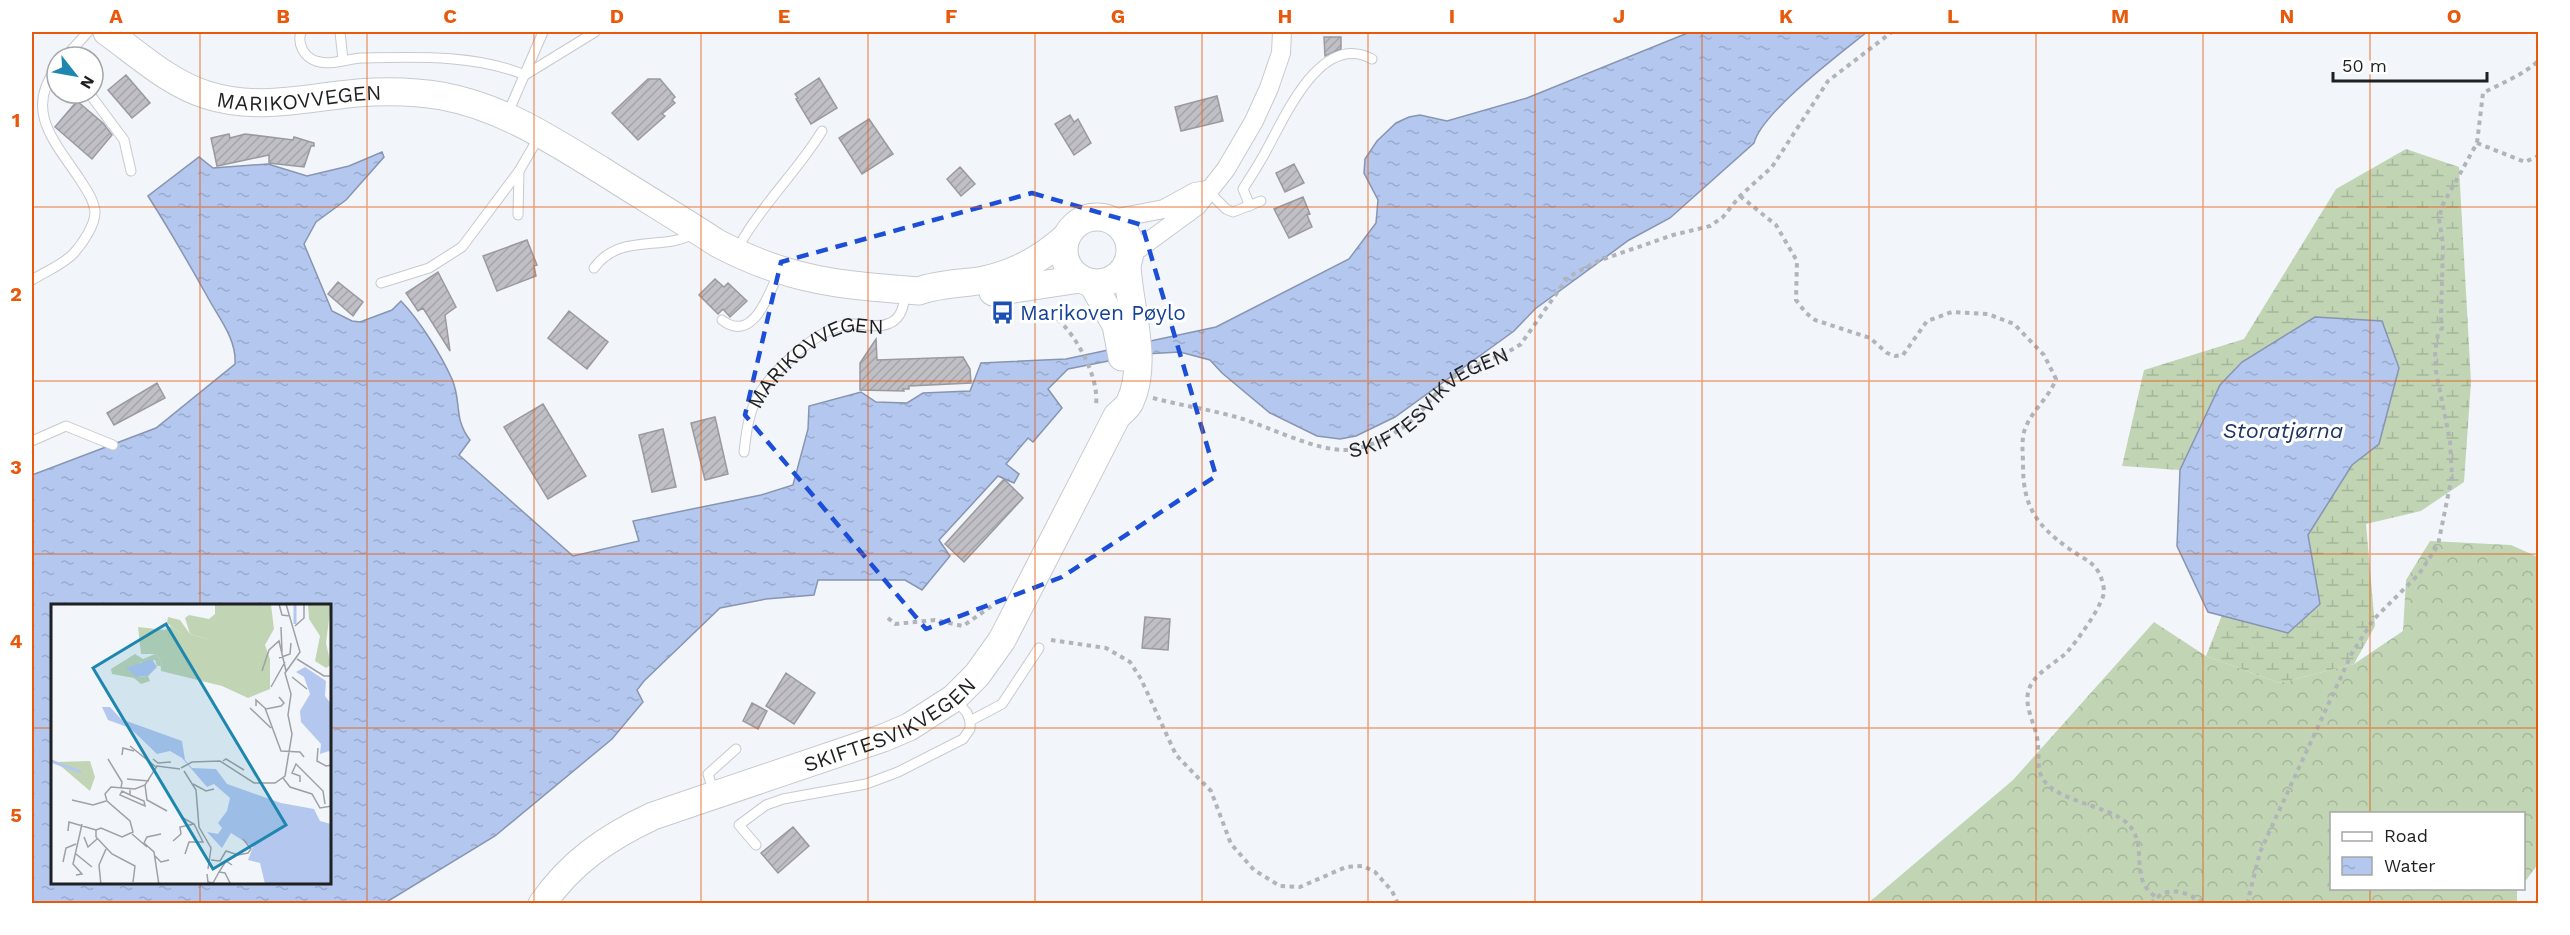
<svg xmlns="http://www.w3.org/2000/svg" width="2570" height="935" font-family="'Work Sans',sans-serif">
<style>
.forest{fill:url(#forest-crowns)}
.wetland{fill:url(#wetland-marsh)}
.water{fill:url(#water-ripples);stroke:#8795b2;stroke-width:1.5;fill-rule:evenodd}
.building{fill:url(#building-hatch);stroke:#9b999f;stroke-width:1.5}
.lines{fill:none;stroke-linecap:round;stroke-linejoin:round}
.lane-casing{stroke:#c6cacf;stroke-width:11}
.street-casing{stroke:#c6cacf;stroke-width:20}
.secondary-casing{stroke:#c6cacf;stroke-width:29}
.path{stroke:#b1b4b9;stroke-width:4;stroke-dasharray:4.5 4.5;stroke-linecap:butt}
.lane{stroke:#fff;stroke-width:9}
.street{stroke:#fff;stroke-width:18}
.secondary{stroke:#fff;stroke-width:27}
.marked{fill:none;stroke:#1d4ed8;stroke-width:4.5;stroke-dasharray:12 8;stroke-linejoin:round}
.grid{fill:none;stroke:#e8590c;stroke-width:1.5;stroke-opacity:0.55}
.labels{text-anchor:middle;dominant-baseline:central;stroke-width:6;stroke-linejoin:round;paint-order:stroke}
.street-label{font-size:21px;fill:#1f2022;stroke:#fff}
.transit-label{font-size:21px;fill:#164399;stroke:#fff;text-anchor:start}
.water-label{font-size:22px;font-style:italic;fill:#203567;stroke:#fff}
.inset-river{fill:none;stroke:#b3c7ef;stroke-width:3}
.inset-road{fill:none;stroke:#9ea0a4;stroke-width:1.5}
.view{fill:#1e86af;fill-opacity:0.15;stroke:#1e86af;stroke-width:3}
.inset-edge{fill:none;stroke:#1f2022;stroke-width:3}
.neatline{fill:none;stroke:#e8590c;stroke-width:2}
.grid-label{font-size:20px;text-anchor:middle;font-weight:bold;fill:#e8590c}
</style>
<defs>
<pattern id="forest-crowns" width="20" height="18" patternUnits="userSpaceOnUse" patternTransform="scale(1.5)"><rect width="20" height="18" fill="#c1d5b5"/><path d="M2 6a3 3 0 1 1 6 0M12 15a3 3 0 1 1 6 0" fill="none" stroke="#a5b79b"/></pattern>
<pattern id="wetland-marsh" width="20" height="14" patternUnits="userSpaceOnUse" patternTransform="scale(1.5)"><rect width="20" height="14" fill="#c1d5b5"/><path d="M1 5h8M5 5V1M11 12h8M15 12V8" fill="none" stroke="#a5b79b"/></pattern>
<pattern id="water-ripples" width="26" height="14" patternUnits="userSpaceOnUse" patternTransform="scale(1.5)"><rect width="26" height="14" fill="#b3c7ef"/><path d="M2 4q2-2 4 0t4 0M15 11q2-2 4 0t4 0" fill="none" stroke="#9aabcd"/></pattern>
<pattern id="building-hatch" width="6" height="6" patternUnits="userSpaceOnUse" patternTransform="scale(1.5)"><rect width="6" height="6" fill="#c0bfc5"/><path d="M-1 1l2-2M0 6l6-6M5 7l2-2" fill="none" stroke="#a5a4a9"/></pattern>
</defs>
<rect width="100%" height="100%" fill="#f2f6fb"/>
<path class="forest" d="M2430,541L2511,545L2538,557V864L2524,883V814H2332V888L2519,889L2517,891V903L1867,904L2013,780L2154,622L2206,656L2279,683L2354,664L2403,631L2406,580Z"/>
<path class="wetland" d="M2406,149L2459,167L2471,382L2464,482L2421,511L2366,524L2375,626L2354,664L2279,683L2206,656L2222,615L2288,633L2320,604L2308,535L2352,465L2379,444L2399,368L2382,321L2220,385L2180,470L2122,466L2144,370L2244,339L2336,189Z"/>
<path class="water" d="M1690,32H1867C1841,53 1762,112 1754,143L1670,218L1629,240L1535,309L1514,331L1395,417L1356,436L1340,439L1317,436L1270,413L1222,373L1210,360L1180,352L1144,354L1068,369L1048,389L1062,408L1033,442L1028,438L1006,464L1019,474L1014,483L998,476L939,540L950,556L922,590L905,580H818L814,595L766,599L720,608L644,681L637,690L643,702L612,739L495,836L385,903L32,904V475L156,428L235,364C237,339 218,317 207,296C188,262 169,229 148,196L199,157L213,168L268,164L307,176L349,166L382,152L384,157L346,200L316,222L304,244L332,311L352,321L360,322L392,310L401,301C420,321 440,353 452,379C462,402 453,418 470,440L459,455L573,556L639,541L633,521L761,495L793,485L808,429L809,406L861,392L876,402L907,403L923,393L970,391L981,363L1066,359L1216,327L1349,259L1376,223L1378,200L1364,173L1365,159L1377,141L1396,123L1409,117L1420,115L1447,121L1527,98ZM52,605H330V882H52Z
M2315,317L2382,321L2399,368L2379,444L2352,465L2308,535L2320,604L2288,633L2208,612L2177,546L2180,470L2220,385L2242,362Z"/>
<path class="building" d="M1324,37H1341V49L1325,56Z
M126,75L150,103L132,118L108,90Z
M819,78L837,108L811,124L796,99L798,98L795,94Z
M648,79H660L675,97L672,100L675,103L662,114L665,116L638,140L612,113Z
M1217,96L1223,121L1181,131L1175,107Z
M77,101L103,123L112,135L92,159L55,127Z
M1070,115L1074,122L1078,119L1091,143L1074,155L1055,124Z
M869,119L893,154L862,174L839,138Z
M229,134L230,138L245,134L293,140L294,137L314,143V146H311L304,167L269,163V155L217,166L211,138Z
M1294,164L1304,183L1285,192L1276,173Z
M960,167L975,184L961,196L947,179Z
M1303,197L1310,214L1307,215L1312,227L1289,238L1274,209Z
M527,240L537,265L534,266L536,276L497,291L483,256Z
M438,272L456,307L445,315L450,351L423,308L418,311L406,293Z
M715,279L724,287L728,283L747,301L730,317L723,309L718,314L699,295Z
M338,282L363,302L353,316L328,294Z
M569,311L608,342L587,369L548,338Z
M876,339L877,360L963,357L970,369L971,383L909,386V389H903L904,391L860,390V363Z
M157,383L165,398L114,425L107,413Z
M543,404L586,476L548,499L504,427Z
M715,417L728,474L705,480L691,423Z
M663,429L676,487L652,492L639,435Z
M1004,479L1023,498L964,562L945,544Z
M1145,617L1170,619L1168,650L1142,648Z
M786,673L815,693L794,724L766,706Z
M752,703L767,711L758,729L743,721Z
M793,827L809,846L778,873L761,853Z"/>
<g class="lines">
<defs>
<g id="lane">
<path d="M301,32C297,44 304,57 316,61C329,66 347,59 361,58C415,57 475,54 525,75L595,32"/>
<path d="M340,32L343,60"/>
<path d="M65,57L88,32"/>
<path d="M89,93L124,140L131,171"/>
<path d="M507,115L543,32"/>
<path d="M1207,190L1226,209L1233,212L1261,201"/>
<path d="M1250,206L1243,189C1251,176 1260,163 1267,149C1285,117 1321,31 1372,59"/>
<path d="M518,215L519,171L540,135"/>
<path d="M743,239C766,200 799,169 822,131"/>
<path d="M594,268C621,231 665,253 696,232"/>
<path d="M32,280C46,271 63,265 74,253C83,243 95,225 95,212C94,199 85,188 79,178C54,141 24,110 57,67"/>
<path d="M381,283L429,268L462,247L519,171"/>
<path d="M722,320C753,344 769,294 779,272"/>
<path d="M32,441L66,426L113,445"/>
<path id="s2" d="M744,452C746,435 748,417 755,402C768,374 814,332 844,325C858,321 876,330 890,323C902,318 904,305 905,292"/>
<path d="M970,721L1002,704L1039,648"/>
<path d="M714,793L708,774L736,749"/>
<path d="M756,845L739,825L766,805L783,799L866,784L898,772L963,739L970,729V721L967,713L955,699"/>
</g>
<path id="street" d="M1112,219L1164,209L1195,192L1207,190
M1130,255L1197,206L1226,169L1254,121L1269,88L1281,53L1282,32"/>
<g id="secondary">
<path id="s3" d="M107,32C138,54 170,84 207,95C263,113 317,94 374,92C396,91 419,92 442,96C502,107 550,139 601,170C640,195 679,218 717,243C788,281 841,285 919,291C940,283 963,284 984,280C1016,273 1042,259 1066,237"/>
<circle cx="1097" cy="250" r="33"/>
<path d="M1092,283L1116,325L1122,357"/>
<path d="M993,292L1080,279"/>
<path id="s4" d="M542,904C571,862 608,837 653,816L883,738L909,727L954,698L977,675L1002,640L1117,416C1121,412 1128,407 1130,402C1149,361 1129,308 1127,266"/>
</g>
</defs>
<use href="#lane" class="lane-casing"/>
<use href="#street" class="street-casing"/>
<use href="#secondary" class="secondary-casing"/>
<g class="path">
<path d="M2477,143L2525,162L2538,156"/>
<path d="M1740,196L1776,225L1797,261L1796,300L1806,313L1815,320L1870,338L1887,353L1895,356L1903,355L1927,321L1952,312L1988,314L2014,324L2044,355L2056,379C2049,398 2032,410 2025,429C2021,439 2023,454 2023,465C2023,505 2035,524 2068,548C2087,562 2100,562 2104,590C2106,601 2074,646 2065,654C2053,665 2031,675 2028,693C2025,707 2034,723 2037,737C2039,747 2038,758 2039,768C2043,802 2108,803 2128,824C2145,841 2135,866 2144,884C2146,889 2152,894 2156,897"/>
<path d="M1043,309C1070,321 1100,375 1096,405"/>
<path id="s1" d="M1153,398C1183,406 1214,410 1243,419C1271,428 1315,450 1344,450C1363,449 1383,441 1399,430C1421,417 1434,391 1455,376C1476,362 1501,358 1521,344L1568,277L1598,261L1673,235L1710,226L1723,217L1740,196L1772,167L1828,81L1892,32"/>
<path d="M888,618L895,624L935,620L963,626L993,605"/>
<path d="M1051,640L1106,648L1130,662L1141,679L1176,755L1211,791L1231,844L1254,870L1280,886L1300,887L1346,867L1363,866L1375,872L1392,891L1398,904"/>
<path d="M2151,904C2167,883 2187,892 2205,904"/>
<path d="M2247,904L2260,852L2352,653L2374,619L2419,574L2438,545L2452,476L2450,441L2436,371L2435,351L2438,334L2442,328L2441,318L2443,244L2439,219L2442,206L2477,143L2483,93C2500,84 2525,74 2538,61"/>
</g>
<use href="#lane" class="lane"/>
<use href="#street" class="street"/>
<use href="#secondary" class="secondary"/>
</g>
<path class="marked" d="M1032,193L1142,225L1216,476L1062,577L926,629L745,415L781,262Z"/>
<path class="grid" d="M200,32V605M367,32V904M534,32V904M701,32V904M868,32V904M1035,32V904M1202,32V904M1368,32V904M1535,32V904M1702,32V904M1869,32V904M2036,32V904M2203,32V904M2370,32V814M32,207H2538M32,381H2538M32,554H2538M32,728H52M330,728H2538M200,882V904M2370,888V904"/>
<defs>
<symbol id="bus-bare" viewBox="-9 -9 18 18"><path d="M-5-6H5V4H4V6H2V4H-2V6H-4V4H-5ZM-3.5-4V0h7V-4ZM-3.5 1.2v1.5H-2V1.2ZM2 1.2v1.5H3.5V1.2Z" fill="#1a4fb4" stroke="#fff" stroke-width="2.5" paint-order="stroke"/></symbol>
</defs>
<g fill-rule="evenodd">
<use href="#bus-bare" x="986" y="296" width="33" height="33"/>
</g>
<g class="labels">
<g class="street-label">
<text stroke="none"><textPath href="#s3" startOffset="212">MARIKOVVEGEN</textPath></text>
<text stroke="none"><textPath href="#s2" startOffset="129">MARIKOVVEGEN</textPath></text>
<text stroke="none"><textPath href="#s1" startOffset="298">SKIFTESVIKVEGEN</textPath></text>
<text stroke="none"><textPath href="#s4" startOffset="398">SKIFTESVIKVEGEN</textPath></text>
</g>
<g class="transit-label">
<text x="1020" y="312">Marikoven Pøylo</text>
</g>
<g class="water-label">
<text x="2283" y="430">Storatjørna</text>
</g>
</g>
<g transform="translate(51 604)">
<rect width="280" height="280" fill="#f2f6fb"/>
<path d="M164,0L220,1L223,25L214,41L219,55V85L197,94L171,82L110,67L109,55L104,50H90L87,23L114,26L120,22L131,30L134,48L150,42L156,35L139,30L134,14L138,11L158,15L164,10ZM257,0H280L275,39L280,61L275,64L264,57L269,32L258,15Z" fill="#c1d5b5"/>
<path d="M117,13L129,16L139,30L156,35L163,41L160,45L150,43L140,52L134,48L128,38L131,30L116,19ZM84,50L92,55L104,50L109,55L110,62H106L104,56L88,59V73L97,72L99,77L90,80L83,74L61,70L60,65ZM39,157L44,173L39,187L5,158Z" fill="#c1d5b5"/>
<path d="M101,55L106,63L97,72L85,73L75,64ZM254,63L275,77L274,92L280,100V151L278,147L269,150L270,140L250,118L249,107L259,90L253,73L245,68ZM51,103H59L70,115L131,137L134,156L141,164L165,165L176,180L230,199L263,205L269,217L280,220V280H214L209,259L197,256L202,243L180,229L171,244L156,228L167,230L171,224L167,219L176,207L179,194L163,180L156,183L131,154L119,147L106,150L79,124L57,116Z" fill="#b3c7ef"/>
<path class="inset-river" d="M244,0V20M0,157L30,168"/>
<path class="inset-road" d="M228,0L231,11L239,12M244,22L253,14V0M230,23L231,48M228,54L239,50L240,39M246,55L273,72H281M211,67L218,46L228,37L235,67M241,73L256,85M220,83L234,58M205,102V96L215,105L230,102L233,99L228,93M199,104L220,124M214,104L230,147L249,148L253,153M79,142L105,163M267,144L266,157L275,162L281,161M71,151L72,144L83,147M57,155L71,178L70,184M102,155L107,159L120,158M172,157L175,155L193,166M130,164L141,158L169,157L203,179H224L234,172L241,130L237,111L240,90L234,69L249,48L235,0M133,167L145,186L148,223L160,244L157,265M232,174L239,183L261,190L269,204L281,202M76,175L98,177M249,178V172L241,169L245,160L272,187L274,200M142,180L155,187L163,185M94,181L96,196L116,207M79,191L93,197L94,202L69,191L71,187L79,191V185M21,196L42,201L55,197M132,214L143,220L152,238H138L134,250M17,227L18,218L45,226M81,230L96,243M33,233L37,243L46,235M122,237L130,230L129,223L143,220M25,250L41,263M103,251L110,258L118,256M160,256L169,257L175,247L187,251L197,249L200,245L192,235M12,258L15,244L25,240M168,268L175,257L181,261M156,270L157,278L162,279L168,268L174,269L180,281M25,271L31,270L22,260L31,220M82,278L84,262L61,250L45,233V226L50,224L71,233L82,228L79,217L56,197L54,190L60,183L84,185L94,181L106,162L129,165M50,281L48,261L55,245M108,281L103,248L93,239L96,233L110,230"/>
<path class="view" d="M115,20L235,221L162,265L42,64Z"/>
<rect width="280" height="280" class="inset-edge"/>
</g>
<rect width="2570" height="935" fill="none" stroke="#ffffff" stroke-width="66"/>
<rect x="2330" y="812" width="195" height="78" fill="#ffffff" stroke="#a5a6a7" stroke-width="1.5"/>
<rect x="2342" y="832" width="30" height="9" fill="#ffffff" stroke="#a5a6a7" stroke-width="1.5"/>
<text x="2384" y="842" font-size="18" fill="#1f2022">Road</text>
<rect x="2342" y="857" width="30" height="18" fill="url(#water-ripples)" stroke="#a5a6a7" stroke-width="1.5"/>
<text x="2384" y="872" font-size="18" fill="#1f2022">Water</text>
<g transform="translate(75 75) rotate(121)"><circle r="28" fill="#ffffff" stroke="#a5a6a7" stroke-width="1.5"/>
<path d="M0-4.5L10 22L0 15L-10 22Z" fill="#1e86af"/>
<text y="-9" font-size="16" font-weight="bold" text-anchor="middle" fill="#1f2022">N</text>
</g>
<path d="M2333 72v9h154v-9" fill="none" stroke="#1f2022" stroke-width="3"/>
<text x="2342" y="72" font-size="18" fill="#1f2022" stroke="#ffffff" stroke-width="4.5" paint-order="stroke">50 m</text>
<rect x="33" y="33" width="2504" height="869" class="neatline"/>
<g class="grid-label">
<text x="116" y="23">A</text>
<text x="283" y="23">B</text>
<text x="450" y="23">C</text>
<text x="617" y="23">D</text>
<text x="784" y="23">E</text>
<text x="951" y="23">F</text>
<text x="1118" y="23">G</text>
<text x="1285" y="23">H</text>
<text x="1452" y="23">I</text>
<text x="1619" y="23">J</text>
<text x="1786" y="23">K</text>
<text x="1953" y="23">L</text>
<text x="2120" y="23">M</text>
<text x="2287" y="23">N</text>
<text x="2454" y="23">O</text>
<text x="16" y="127">1</text>
<text x="16" y="301">2</text>
<text x="16" y="474">3</text>
<text x="16" y="648">4</text>
<text x="16" y="822">5</text>
</g>
</svg>
